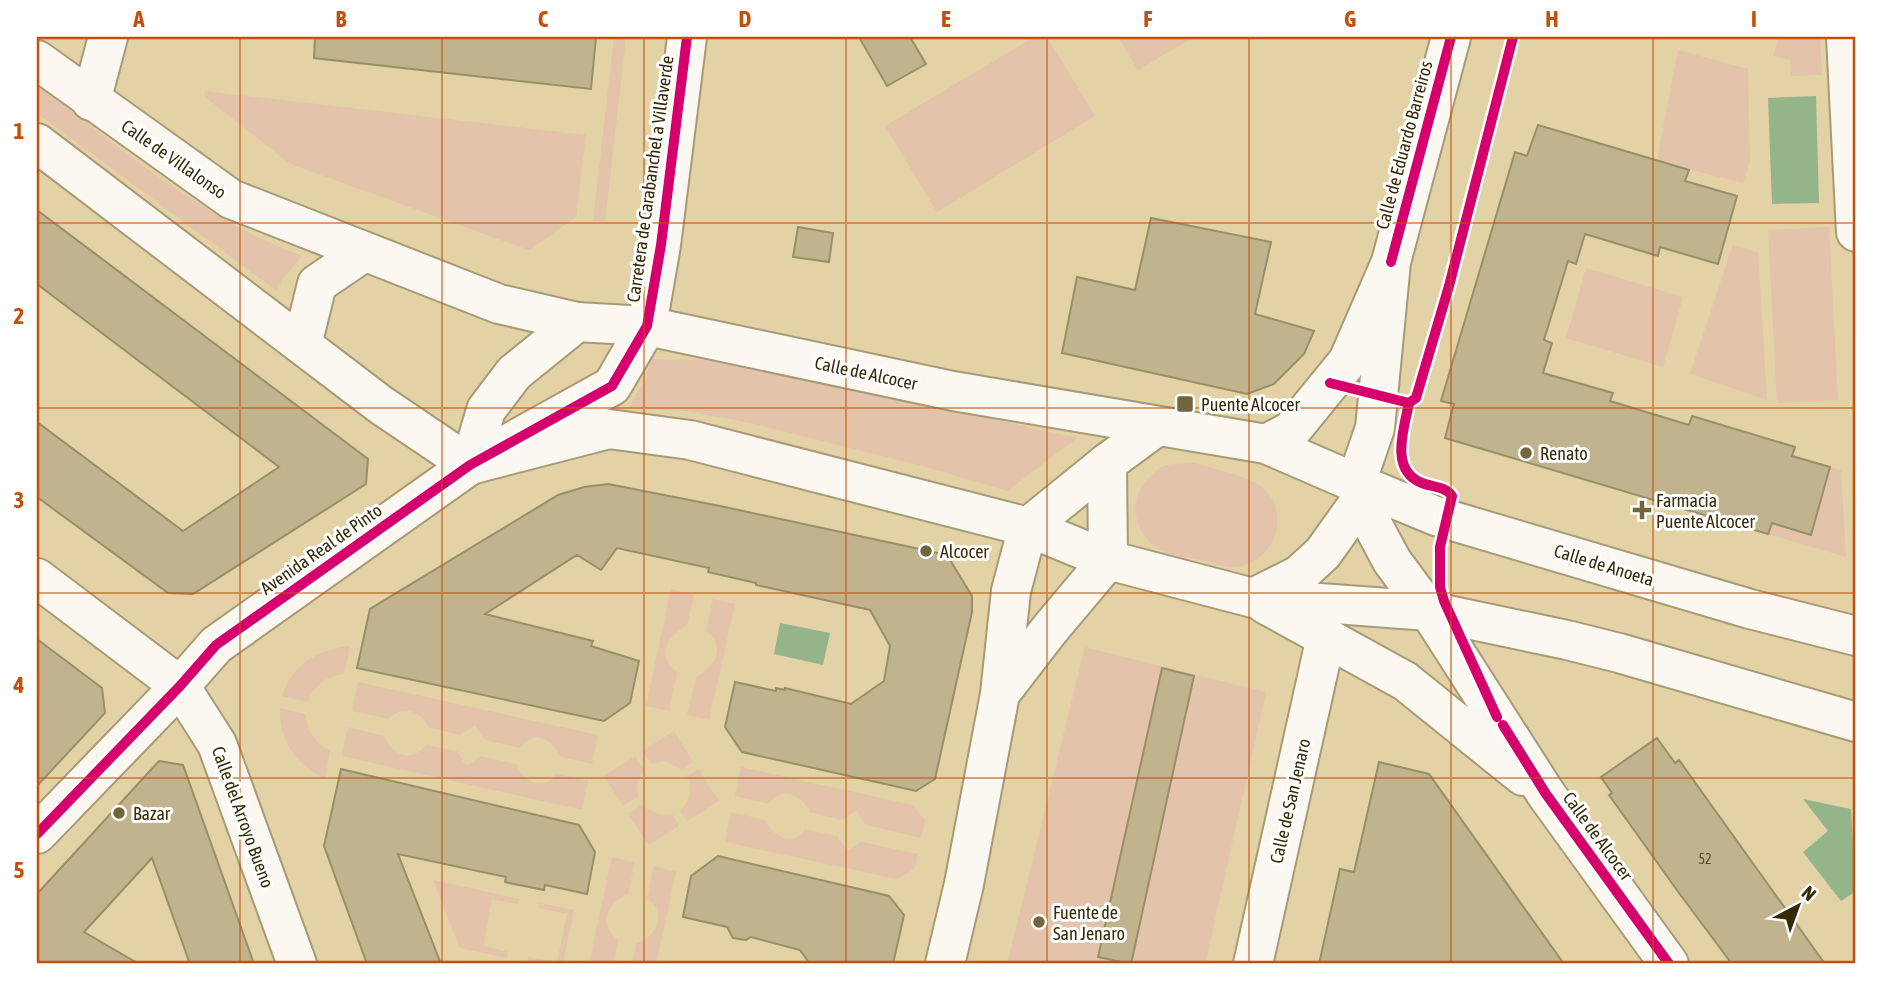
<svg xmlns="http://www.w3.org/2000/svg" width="1893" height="1001" font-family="'Asap Condensed',sans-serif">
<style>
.green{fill:#e3c3aa}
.water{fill:#94b58a}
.building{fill:#c0b38e;stroke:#9a8e67;stroke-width:2}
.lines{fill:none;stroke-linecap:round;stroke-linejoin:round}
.minor-casing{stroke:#a79a75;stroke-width:42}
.major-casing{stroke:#a79a75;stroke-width:42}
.minor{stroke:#fbf8f2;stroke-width:38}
.major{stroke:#fbf8f2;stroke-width:38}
.cycleway-casing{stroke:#fff;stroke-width:15}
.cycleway{stroke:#d6006c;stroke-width:10}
.grid{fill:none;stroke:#c4500b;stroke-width:2;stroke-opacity:0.55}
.poi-dot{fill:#72653d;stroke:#fff;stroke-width:2.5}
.labels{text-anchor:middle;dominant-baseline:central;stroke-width:6;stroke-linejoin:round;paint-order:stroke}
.number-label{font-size:14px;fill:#584c27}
.street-label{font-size:18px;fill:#352a05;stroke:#fff}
.poi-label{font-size:18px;fill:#352a05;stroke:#fff;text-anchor:start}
.neatline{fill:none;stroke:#c4500b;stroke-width:2.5}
.grid-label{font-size:23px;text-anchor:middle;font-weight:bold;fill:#c4500b}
</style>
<rect width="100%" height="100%" fill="#e2d2a5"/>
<path class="green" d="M614,37H626L605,222L593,221Z
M1034,37H1047L1095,116L937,212L885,126Z
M1118,37H1194L1138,70Z
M1779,37H1820L1822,75L1791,76L1790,60L1773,56Z
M1678,50L1748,69L1750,161L1743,183L1657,161Z
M37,85C120,148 203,219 302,256L283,278L277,291L37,113Z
M205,91L586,135L576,217L529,250L296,166L285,160L204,96Z
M1829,227L1838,400L1777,403L1768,230Z
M1733,244L1758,253L1767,400L1690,374Z
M1586,268L1683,297L1663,367L1566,338Z
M651,359L704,360L764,368L1077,438L1007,491L923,466L751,423L681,410L629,408L644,380Z
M1195,463C1213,469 1253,477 1265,490C1290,515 1275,558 1241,566C1229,569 1216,564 1205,561C1190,558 1170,556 1158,548C1132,532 1127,496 1151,476C1155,472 1159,468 1163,466C1173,463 1185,464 1195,463Z
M1830,467L1841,470L1846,557L1768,534L1772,523L1811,534Z
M671,589L694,595L687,626C666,635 656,657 677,672L669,711L646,706Z
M713,599L735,604L709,720L687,715L696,677C715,668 727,646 706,631Z
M350,646L344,674C327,676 313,685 308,702L282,696C293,664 317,650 350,646Z
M1085,647L1266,692L1205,964H1007Z
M358,682L598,735L592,764L561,757C553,739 534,729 520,748L485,740L475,725L460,735L429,727C421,711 402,704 389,719L352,711Z
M280,708L306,714C306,731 316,744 330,751L325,779C296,764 279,742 280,708Z
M348,727L384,736C392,755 411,764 426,745L457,751L466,766L481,756L516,764C523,782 542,792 556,774L588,781L582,810L342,756Z
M674,731L693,762L682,769L664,761L651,764L643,751Z
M635,756L644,770L637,782L638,796L623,806L604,776Z
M741,767L913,805L925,821L921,838L866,825L856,810L842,820L810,812C802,795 782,785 769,804L735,796Z
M698,769L719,801L687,821L680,810C691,802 692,788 687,776Z
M642,805C652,813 659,816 672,814L679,826L649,845L628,814Z
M731,812L765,820C773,836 792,848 805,829L837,836L847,851L862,842L918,854L914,869L897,879L725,842Z
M612,857L635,862L628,894C608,902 596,924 618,940L613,964H589Z
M654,866L676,872L656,964H632L636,944C657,936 668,914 647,898Z
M433,880L520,899L518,904L492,899L483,946L508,952L507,958L460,948Z
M539,903L574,910L563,964L527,962L528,957L557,962L567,914L539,908Z"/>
<path class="water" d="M1816,96L1819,203L1772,204L1768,98Z
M780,623L830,633L823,665L774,654Z
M1803,799L1851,809L1856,891L1841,901L1803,852L1828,831Z"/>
<path class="building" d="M315,37H596L591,89L314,58Z
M859,37H910L926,64L887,86Z
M1538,125L1689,170L1685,181L1737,196L1718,264L1660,247L1658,256L1585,234L1576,264L1568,261L1544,340L1552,343L1543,373L1613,393L1610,401L1689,425L1692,416L1795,447L1792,456L1830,467L1811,535L1772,523L1768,534L1445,438L1454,404L1441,401L1515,152L1527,156Z
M37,210L368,459L366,484L193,594L168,593L37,497V422L183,531L279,467L37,284Z
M1151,218L1271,242L1255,314L1314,331L1304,354L1274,384L1247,394L1062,353L1077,277L1135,290Z
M798,227L833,233L829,262L793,257Z
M608,484L720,506L947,555L972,596V612L935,779L916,791L742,752L725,727L735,682L776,691V688L785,690V688L851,704L884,681L890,646L870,610L756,585V583L708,572L709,568L617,548L601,570L577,555L485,614L593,641L591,646L639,661L630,703L604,721L357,668L370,609L558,495L584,487Z
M37,639L102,688L105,713L37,786Z
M1162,668L1194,676L1131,964L1098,957Z
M1657,738L1675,763L1679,760L1825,964H1732L1679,893L1609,795L1612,793L1601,777Z
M159,761L183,765L254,964H190L152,858L84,932L139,964H37V894Z
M1379,762L1429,774L1564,964H1319L1340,869L1354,872Z
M341,769L579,825L595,852L587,894L545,885L544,890L514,884L505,882L506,877L398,854L441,964H367L324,846Z
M718,856L889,896L904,915L893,964H810L800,950L751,937L746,940L733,938L727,927L683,917L691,876Z"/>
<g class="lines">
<defs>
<path id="minor" d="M1846,37L1856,232
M91,101L108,37
M1391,262L1375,428L1356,483L1436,516L1750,609L1856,636
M1266,444L1291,431L1348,361L1391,262L1451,37
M470,465L486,410L514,373L577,322
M37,578L180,686L217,744L297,964
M1429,611L1567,640L1619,653L1856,722
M1000,694L1050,629L1108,560
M37,834L180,686L216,645L470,465L612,386L647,326L661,245L687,37
M945,964L964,884L1000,694L1011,591L1028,527L1107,463
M1253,964L1326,637"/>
<path id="major" d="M37,60L231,199L499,304L577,322L647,326L953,391L1266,444L1356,483L1360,501L1392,561L1429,611L1546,794L1669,964
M37,143L381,405L470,465L609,429L690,440L1028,527L1108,560L1253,598L1429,611
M302,345L317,284L364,252
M1108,560L1107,463L1156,427
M1253,598L1299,575L1323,553L1360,501
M1265,604L1405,681L1523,776"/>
</defs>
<use href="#minor" class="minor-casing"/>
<use href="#major" class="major-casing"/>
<use href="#minor" class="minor"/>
<use href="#major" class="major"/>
<defs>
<path id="cycleway" d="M1391,262L1451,37
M1330,383L1409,403L1416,398L1449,286L1513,37
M1409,403C1404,429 1389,470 1422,483C1432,487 1445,486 1452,496L1440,547V587L1444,601L1497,717
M1503,725L1546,794L1669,964
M37,834L180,686L216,645L470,465L612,386L647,326L661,245L687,37"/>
</defs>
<use href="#cycleway" class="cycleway-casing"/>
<use href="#cycleway" class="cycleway"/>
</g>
<path class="grid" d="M240,37V964M442,37V964M644,37V964M846,37V964M1047,37V964M1249,37V964M1451,37V964M1653,37V964M37,223H1856M37,408H1856M37,593H1856M37,778H1856"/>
<g class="poi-dot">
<rect x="1176" y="395" width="18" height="18" rx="3.5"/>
<circle cx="1526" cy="453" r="7"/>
<path d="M1638.5 499.5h7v7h7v7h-7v7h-7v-7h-7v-7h7z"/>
<circle cx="926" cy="551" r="7"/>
<circle cx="119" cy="813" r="7"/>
<circle cx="1039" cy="922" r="7"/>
</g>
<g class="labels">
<g class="number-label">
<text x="1705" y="859">52</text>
</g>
<g class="street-label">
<text transform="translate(1404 145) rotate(-75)">Calle de Eduardo Barreiros</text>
<text transform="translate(174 159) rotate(35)">Calle de Villalonso</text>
<text transform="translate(650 179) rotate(-82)">Carretera de Carabanchel a Villaverde</text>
<text transform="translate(866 373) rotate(12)">Calle de Alcocer</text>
<text transform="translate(321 549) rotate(-35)">Avenida Real de Pinto</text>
<text transform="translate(1604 565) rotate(17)">Calle de Anoeta</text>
<text transform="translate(1290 801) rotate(-77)">Calle de San Jenaro</text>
<text transform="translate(243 817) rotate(70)">Calle del Arroyo Bueno</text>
<text transform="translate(1598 836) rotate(54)">Calle de Alcocer</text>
</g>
<g class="poi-label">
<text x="1201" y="404">Puente Alcocer</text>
<text x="1540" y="453">Renato</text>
<text x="1656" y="500">Farmacia<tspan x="1656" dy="21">Puente Alcocer</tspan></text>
<text x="940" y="551">Alcocer</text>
<text x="133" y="813">Bazar</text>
<text x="1053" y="912">Fuente de<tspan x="1053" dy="21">San Jenaro</tspan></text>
</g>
</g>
<rect width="1893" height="1001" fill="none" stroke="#ffffff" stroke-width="77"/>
<g transform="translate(1798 906) rotate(41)" stroke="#ffffff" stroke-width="5" paint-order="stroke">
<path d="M0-5L12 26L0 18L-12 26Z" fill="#352a05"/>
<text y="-10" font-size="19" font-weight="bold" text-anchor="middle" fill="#352a05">N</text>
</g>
<rect x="38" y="38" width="1816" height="924" class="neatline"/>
<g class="grid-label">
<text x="139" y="27">A</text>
<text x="341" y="27">B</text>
<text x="543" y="27">C</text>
<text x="745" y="27">D</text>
<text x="946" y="27">E</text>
<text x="1148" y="27">F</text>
<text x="1350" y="27">G</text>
<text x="1552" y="27">H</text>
<text x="1754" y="27">I</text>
<text x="19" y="139">1</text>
<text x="19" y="324">2</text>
<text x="19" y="508">3</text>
<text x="19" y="693">4</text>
<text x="19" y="878">5</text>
</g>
</svg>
